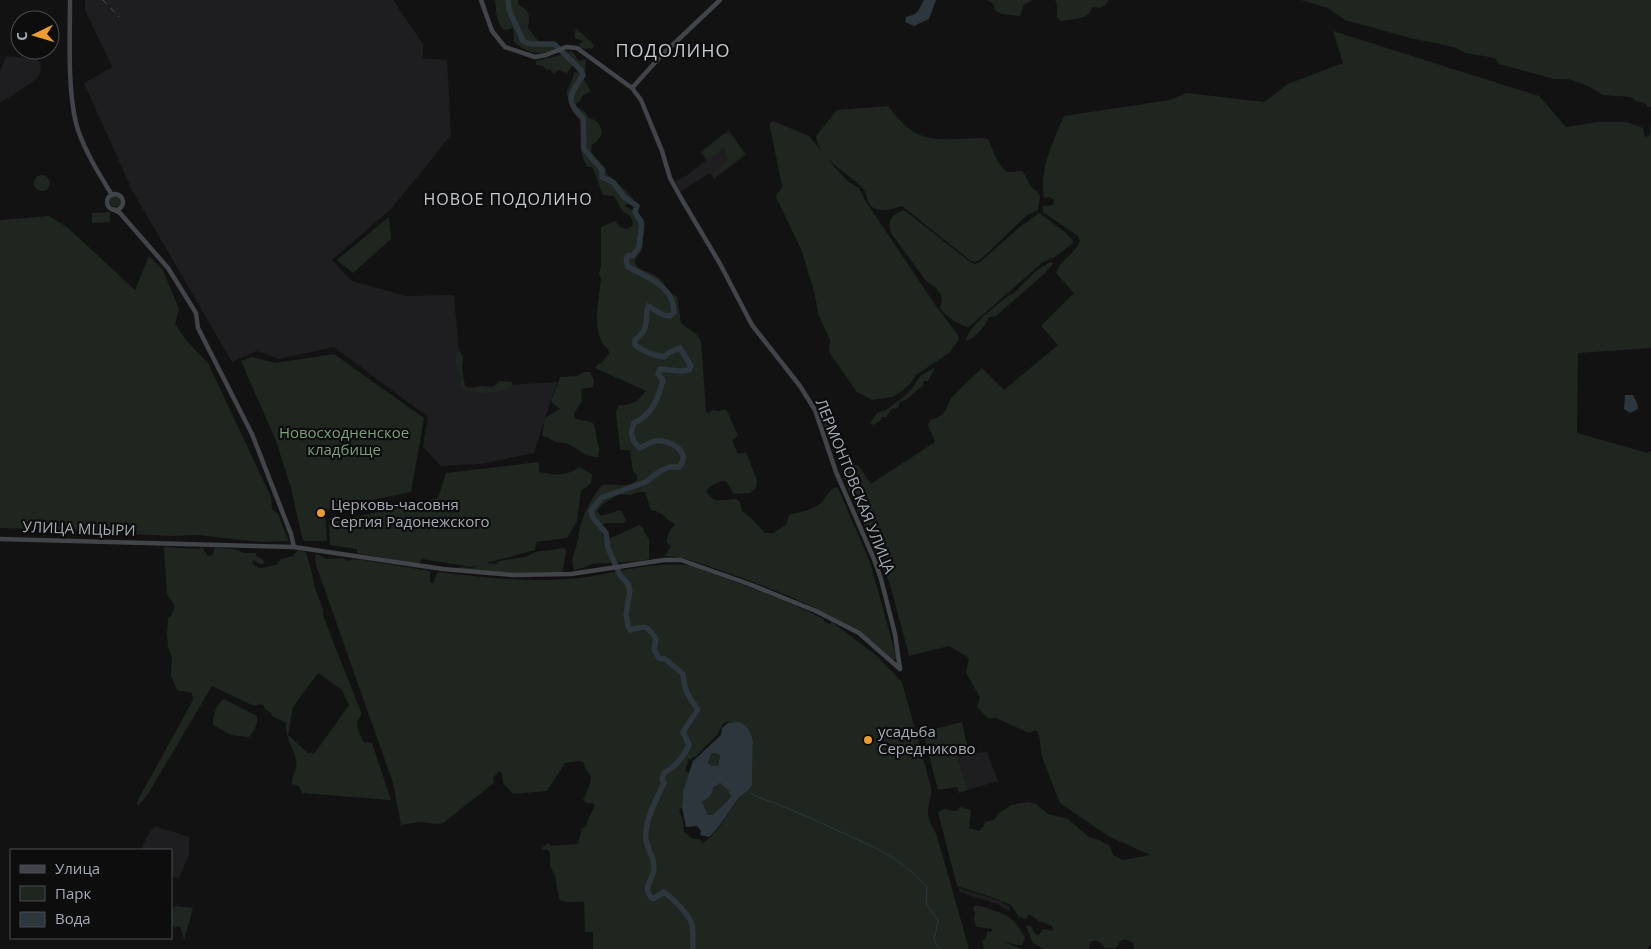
<svg xmlns="http://www.w3.org/2000/svg" width="1651" height="949" font-family="'Open Sans',sans-serif">
<style>
.built{fill:#1e1e20}
.green{fill:#1e261f;fill-rule:evenodd}
.water{fill:#2c363c;fill-rule:evenodd}
.lines{fill:none;stroke-linecap:round;stroke-linejoin:round}
.stream{stroke:#2c363c;stroke-width:1}
.river{stroke:#2c363c;stroke-width:5.5}
.secondary{stroke:#414448;stroke-width:4.5}
.rail{stroke:#4a4d51;stroke-width:1;stroke-dasharray:6 5;stroke-linecap:butt}
.poi-dot{fill:#ec9c31;stroke:#0d0d0e;stroke-width:2}
.labels{text-anchor:middle;dominant-baseline:central;stroke-width:4.5;stroke-linejoin:round;paint-order:stroke}
.park-label{font-size:15px;fill:#7c9e7b;stroke:#0d0d0e}
.street-label{font-size:15px;fill:#a4aab4;stroke:#0d0d0e}
.poi-label{font-size:15px;fill:#a4aab4;stroke:#0d0d0e;text-anchor:start}
.neighbourhood-label{font-size:16px;letter-spacing:1px;fill:#c5c9d0;stroke:#0d0d0e}
.quarter-label{font-size:18px;letter-spacing:1px;fill:#c5c9d0;stroke:#0d0d0e}
</style>
<rect width="100%" height="100%" fill="#121213"/>
<path class="built" d="M85,0H393L423,44V58L447,60L451,135L392,208L332,260L352,281L406,296L454,295L462,388L557,382L534,453L480,464L441,466L423,447L428,417L334,347L279,359L256,351L232,362L132,190L84,83L112,67L85,10Z
M7,56L38,59L40,63L41,70L37,79L0,103V72L5,58Z
M729,130L746,155L714,179L710,173L680,192L675,181L686,176L706,160L700,152Z
M987,752L998,781L968,790L957,756L969,753Z
M155,826L189,837V855L179,878L171,876V850H140L149,833Z
M959,888L998,900L1010,907L1009,911L997,904L959,892Z"/>
<path class="green" d="M495,0H518V4C530,12 530,13 528,28L539,42C545,42 549,43 554,47L555,50C538,56 527,53 514,42L513,28L507,30L502,29L497,18Z
M987,0H1032L1024,5L1020,16L1001,14L995,10L994,5Z
M1055,0H1109C1104,8 1101,9 1092,7C1090,20 1072,19 1060,21L1057,17V4Z
M1301,0H1651V107H1647L1645,103L1636,101L1631,97L1603,95L1588,86L1568,79H1554L1499,64L1496,59L1490,57L1465,53L1454,47L1410,38L1345,20L1328,8Z
M576,28L594,45L592,49L589,48L585,49L580,48L579,44L583,41L574,38Z
M1333,31L1539,96L1566,127L1597,122H1627L1643,128L1645,137L1650,135L1651,126V348L1578,353L1577,433L1648,453L1651,451V944L1647,949H1134L1133,943C1122,936 1121,940 1116,948H1105C1101,943 1097,938 1091,942L1089,949H1044L1033,943L1026,926H1031L1035,934L1039,935L1043,929L1053,931L1052,926L1039,921L1029,914L1026,919L1019,917L1011,905L997,899L957,886L938,812L944,809L956,811L960,807L971,810L969,828L979,831L984,826L985,822L994,820L998,814L1011,805L1028,802L1036,804L1048,814L1068,819L1089,837L1099,840L1110,846L1113,855L1123,860L1150,855L1108,836L1060,803L1042,757L1039,735L1036,730L1029,733L996,718H988L977,707L980,697L966,673L969,658L949,646L909,656L890,584L846,484L841,470L852,464L858,465L871,484L935,442L928,425L930,420C951,414 944,406 953,396C962,386 973,377 982,368L1004,390L1058,345L1041,326L1074,293L1056,273C1060,260 1075,254 1080,241L1078,236L1043,212V206L1053,205L1054,200L1050,197L1044,198C1039,168 1053,142 1064,116L1170,100L1187,93L1264,102L1288,84L1343,63Z
M568,51L573,52L579,61L586,59L584,80L590,90V92L583,95L580,102L575,104C558,92 573,87 574,72L577,73L576,67L572,66L567,73L558,70L554,74L550,69L547,70L543,66L536,65V61L561,55Z
M576,106L585,112L589,118C598,120 601,125 602,134L596,142L592,145L591,152L606,169V173C617,183 627,190 636,203L635,206L627,204L625,206C640,217 649,214 643,236C642,241 644,245 642,249C640,255 635,256 635,263L637,267L656,276L662,281L668,291L677,297L681,323L696,334L701,341L706,412L709,413L712,410L719,411L725,409L727,411L738,436L732,440L738,454L746,452L757,480L756,488L750,493L734,494L726,481C720,480 709,486 706,491C714,505 723,499 736,499L740,502L742,511L750,517L765,533H773L786,525L789,515C799,512 813,510 821,503C826,497 828,492 835,487L838,488L870,562L897,659L893,660C845,616 792,596 731,574C710,567 688,557 665,556L671,546L666,542L670,530L675,524C665,519 664,512 651,510L645,492H638L631,495L619,494L603,504L597,511L601,516L621,510L626,520L623,523H606L599,527L605,540C617,536 627,530 639,525L644,529V532L649,539V559L642,561L591,564L586,567L574,570C570,559 575,552 577,543C579,537 579,530 581,523C586,509 592,497 602,485C614,483 627,489 637,480V475L633,472L630,450H620L616,412L619,405C632,406 638,401 646,391L595,368L598,364L602,363L609,353L608,349C590,334 599,302 601,280L599,273L601,266V227L615,221L620,227L627,229L633,225C633,217 630,215 623,212L614,196L603,195L594,171L592,167H588C582,160 579,146 581,136C581,131 583,125 580,120C578,117 574,115 572,111V107Z
M888,106C897,117 906,129 920,135C935,142 965,138 982,138L988,139C993,151 997,164 1007,172L1022,171C1028,177 1028,187 1037,191L1040,196L1038,210L1026,216L980,260L976,262L971,261L902,206C892,209 882,213 872,207C866,203 868,195 864,190C850,173 818,160 816,136L837,110Z
M773,121L809,136L837,170L849,182L859,188L865,200L936,306L958,335L959,340L949,353L916,375L911,383L901,392L892,397L873,400L857,392L829,352L830,340L819,316L814,291L801,249L776,197L777,193L781,190L782,186L770,127V123Z
M724,134L732,135L745,154L719,174L713,175L714,172H719L720,169L728,159L725,148H722L720,152L707,159L702,152Z
M34 183a8 8 0 1 1 16 0a8 8 0 1 1-16 0Z
M109.5 201a5.5 5.5 0 1 1 11 0a5.5 5.5 0 1 1-11 0Z
M904,210L970,262L975,264L980,262L1020,227L1039,213L1065,232L1073,241V243L1055,257L1043,262L969,327C960,326 945,316 940,308L942,300L941,295L935,287L926,281L891,233C887,221 892,214 904,210Z
M110,212V222L92,223V213Z
M49,216L67,227L135,290L149,256L163,270L179,309L175,324L186,340L208,363L271,497L272,509L278,514L289,541L261,542L198,535L170,536L39,529L0,528V220Z
M389,217L391,239L353,273L337,260Z
M1050,262L1053,263V264L1044,274L996,316L989,317C985,326 976,338 966,341C968,326 995,307 1008,296L1013,294L1037,270Z
M460,351L463,357L462,368L465,386L472,389C475,388 477,387 480,386C491,385 490,392 499,381L512,382L513,385C507,393 467,397 461,387C460,384 461,378 460,375C459,371 457,368 456,364C455,359 457,356 456,352Z
M334,354L424,418L411,492L325,510L327,541H303L291,488L276,441L241,361L252,357L275,363Z
M934,368H935L928,381H924L922,387C913,391 910,400 900,402L898,408L892,409L886,417H882L880,421L873,425L870,423L877,413L886,410L901,399L911,390L920,376Z
M584,372H590L594,380L593,387L581,389L582,401L574,413V417C579,422 588,419 594,424L599,449L598,457C586,457 578,449 568,444C564,443 560,443 556,442C550,440 548,436 542,436L545,418L560,409L551,402L560,377L577,376Z
M820,412L823,414L832,427L828,433L819,416Z
M539,462V475L540,472C554,475 566,477 579,467L592,474L591,483L581,491L577,521L567,538L536,542L535,550L486,563L496,564L499,561L526,557L535,552L565,548L566,552L562,573L513,574L458,569L459,567L472,568L480,565L471,567L422,559L419,564L357,553V549L330,545L329,523L438,498L446,473Z
M164,547L199,549L202,547L208,556L212,555L215,548L234,549L244,553H255L257,556L263,560L264,564H260L254,560L252,563C260,572 266,566 276,565L281,559L293,556L298,550L306,552L312,573L315,588L323,609V616L361,712V716L357,721C357,729 360,735 364,742L372,743L391,800L302,793L299,786L292,784C291,777 298,770 296,761C294,746 285,741 286,723L272,716L271,713L265,709L264,706L261,704L254,706L212,686L148,794L138,806L137,804L138,800L193,700L192,693L177,690L171,676L172,657L168,647L167,632L168,618L171,616L175,606L167,594ZM318,673L342,690L349,705L314,754L310,752L309,754L288,735L293,707Z
M316,554L327,559L342,558L349,561L353,559L363,560L430,571V583H433L438,572C486,578 532,583 580,578C618,573 654,560 693,566C737,583 782,598 824,619V621L829,624L832,622L877,656L902,682L931,787C932,797 928,803 928,812C928,821 934,829 937,836L969,949H593V932H585L584,902C576,901 566,904 559,899L555,875L550,867V853L548,850L542,849V848L548,843L551,846L578,844L582,828L586,827L588,819L595,806L593,803H586L583,800C586,793 594,780 589,773C586,769 584,768 584,763L580,761L565,763L547,791L513,794L503,783L502,773L499,771L493,778L494,783L443,823L438,824L420,822L401,825L393,783L316,565L315,558ZM728,721V723L732,722L753,741L752,785C748,792 743,794 738,800C725,816 720,831 703,843L700,839H693L684,832L683,821L679,810L682,808L683,791L689,773L685,771L689,759L695,757L717,735L723,724Z
M224,699L257,716C259,724 254,730 249,737L231,735L213,725C212,718 217,702 224,699Z
M962,722L969,753L957,756L968,790L959,793L957,787L938,790L923,732Z
M715,753L720,754L718,766H712L708,763L711,754Z
M720,783L728,790L731,797L713,815H708L701,803L702,801L717,784Z
M176,906L193,908L184,940L181,928L178,926L175,928L171,924V910Z
M974,906C980,905 984,907 989,909C1008,914 1016,920 1025,938L1022,945H1016L1001,941L1022,949H984L982,941L986,939L987,932H991L993,929L976,927L974,918L975,914L973,909Z"/>
<path class="water" d="M924,0H936L929,19L914,26L905,22L906,17C909,16 914,15 916,13C920,10 921,4 924,0Z
M1625,395H1633L1637,403L1638,409L1630,413L1624,409Z
M738,722C747,725 751,731 753,741L752,785C748,792 743,794 738,799C728,812 721,826 709,837L700,835L701,831L697,826L686,827L682,808L683,791L693,761L721,735L722,728L728,723ZM715,753L720,755L718,766H712L708,763L711,754ZM720,783L728,790L731,797L713,815H708L702,802C707,798 713,795 713,788Z"/>
<g class="lines">
<path class="stream" d="M686,752L691,759
M751,793L753,795C784,806 813,819 843,833C876,848 903,859 927,887L926,903L938,921L934,940L939,949"/>
<path class="river" d="M508,0C508,15 518,26 523,41L530,44H554L581,70L583,75C570,95 564,100 583,118L584,149L602,170V177L613,182L624,197L637,206L635,211C636,216 639,218 641,222C642,225 640,241 639,246C638,249 635,253 632,256L629,255C625,259 626,262 628,267C647,277 674,286 674,312L670,316L663,315L648,306C644,322 651,327 635,340V345C644,352 653,355 664,357L670,352L680,348L691,366L689,370L680,371L660,369L658,374L663,380C658,399 653,414 634,423C630,433 631,441 640,448C645,446 650,442 655,441C669,439 693,452 679,467H670L660,471L646,482L601,498L591,511L593,518L606,533L608,548L620,575L628,584L630,591L626,614L628,626L630,630C646,626 647,625 656,639L654,650L659,658L665,659L683,674C684,689 688,697 698,709L683,732L689,745C684,756 675,767 664,773L662,779L664,783C657,798 644,822 646,838C646,848 655,858 654,868C653,880 641,889 653,899L664,892C672,898 690,915 692,925C694,932 692,941 693,949"/>
<path class="secondary" d="M70,0C70,38 67,95 78,130C86,153 99,174 112,195
M481,0L492,31L505,47L535,57L546,55L566,47L577,48L632,88L641,100L662,151L670,178L681,198L719,262L752,325L800,386L815,410L836,472L874,559L881,579L895,634L900,669
M632,88L660,57L720,0
M107 202a8 8 0 1 1 16 0a8 8 0 1 1-16 0Z
M113,209L120,213L168,268L196,313L198,328L252,434L291,534L294,547
M0,539L294,547L443,569L513,575L571,574L664,560H681L749,584L816,611L859,633L900,669"/>
<path class="rail" d="M103,0L119,17"/>
</g>
<g class="poi-dot">
<circle cx="321" cy="513" r="5"/>
<circle cx="868" cy="740" r="5"/>
</g>
<g class="labels">
<g class="park-label">
<text x="344" y="432">Новосходненское<tspan x="344" dy="17">кладбище</tspan></text>
</g>
<g class="street-label">
<text transform="translate(856 486) rotate(68)">ЛЕРМОНТОВСКАЯ УЛИЦА</text>
<text transform="translate(79 528) rotate(2)">УЛИЦА МЦЫРИ</text>
</g>
<g class="poi-label">
<text x="331" y="504">Церковь-часовня<tspan x="331" dy="17">Сергия Радонежского</tspan></text>
<text x="878" y="731">усадьба<tspan x="878" dy="17">Середниково</tspan></text>
</g>
<g class="neighbourhood-label">
<text x="508" y="199">НОВОЕ ПОДОЛИНО</text>
</g>
<g class="quarter-label">
<text x="673" y="50">ПОДОЛИНО</text>
</g>
</g>
<rect x="10" y="849" width="162" height="90" fill="#0d0d0e" stroke="#494c50"/>
<rect x="20" y="865" width="25" height="8" fill="#414448" stroke="#494c50"/>
<text x="55" y="874" font-size="15" fill="#a4aab4">Улица</text>
<rect x="20" y="886" width="25" height="15" fill="#1e261f" stroke="#494c50"/>
<text x="55" y="899" font-size="15" fill="#a4aab4">Парк</text>
<rect x="20" y="912" width="25" height="15" fill="#2c363c" stroke="#494c50"/>
<text x="55" y="924" font-size="15" fill="#a4aab4">Вода</text>
<g transform="translate(35 35) rotate(265)"><circle r="24" fill="#0d0d0e" stroke="#494c50"/>
<path d="M0-4L9 19L0 12L-9 19Z" fill="#ec9c31"/>
<text y="-8" font-size="14" font-weight="bold" text-anchor="middle" fill="#a4aab4">С</text>
</g>
</svg>
